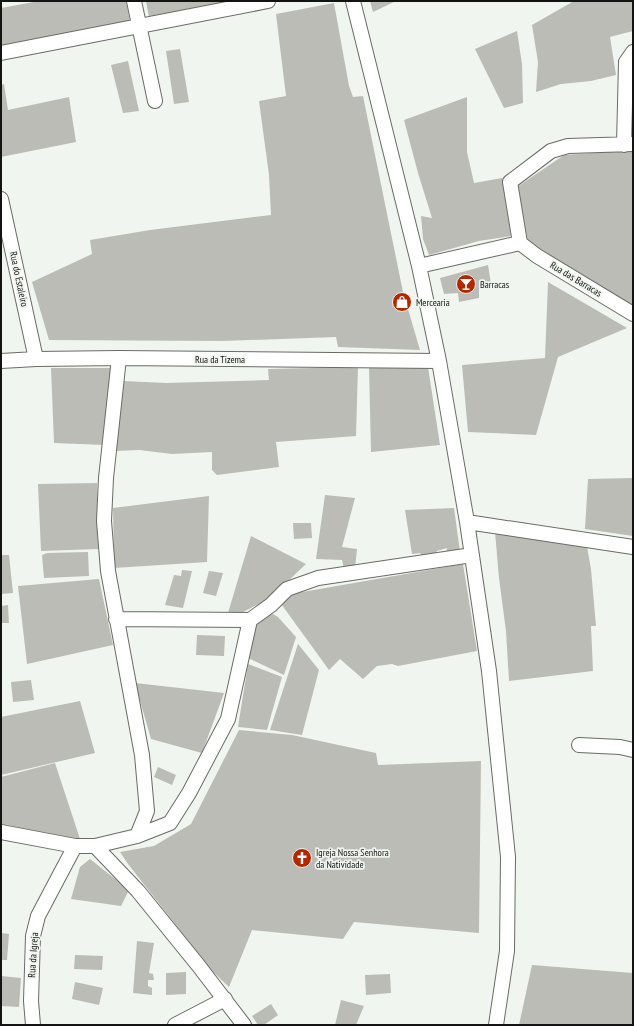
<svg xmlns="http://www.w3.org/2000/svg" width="634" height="1026" font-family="'PT Sans Narrow',sans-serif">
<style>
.building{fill:#bbbcb6}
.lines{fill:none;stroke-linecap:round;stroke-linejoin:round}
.street-casing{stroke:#686b66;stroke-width:16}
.street{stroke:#fff;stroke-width:14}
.labels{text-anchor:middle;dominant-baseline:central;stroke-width:3.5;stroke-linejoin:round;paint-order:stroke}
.street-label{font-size:10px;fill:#131412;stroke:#f1f5ef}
.poi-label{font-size:10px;fill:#131412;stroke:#f1f5ef;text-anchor:start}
</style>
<rect width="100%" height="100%" fill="#f1f5ef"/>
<path class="building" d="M39,1H126L130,22L1,46V8Z
M146,1H232L149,17Z
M370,1H396L373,12Z
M574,1H633V31L610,37L616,75L591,81L561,84L536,92L538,62L532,25Z
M334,3L349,86L353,97L363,96L403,292L420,350L338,347L336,337L222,341L49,340L32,282L92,254L90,240L150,230L271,215L269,175L259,101L286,96L276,14Z
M517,31L522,64L523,103L504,108L475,49Z
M180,49L189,102L174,104L166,51Z
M128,61L139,111L123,113L111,65Z
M4,84L8,110L69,97L76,142L1,157V85Z
M467,97V152L474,183L502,178L511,236L479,241L429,255L423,239L421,216L432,218L418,173L404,120Z
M633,150V308L529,247L517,187L564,155Z
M488,265L491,284L479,286V298L459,302L458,293L444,294L440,278Z
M548,282L627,328L558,357L536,435L468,432L462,365L545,358Z
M358,367L356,436L276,442L279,467L217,475L212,470V452L172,454L139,450L115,451L123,381L166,383L269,380L268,369Z
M369,367H428L440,445L371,452Z
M51,368H114L105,445L54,443Z
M633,478V536L585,529L588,479Z
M97,483L98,549L41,551L38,484Z
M325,495L355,498L342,547L357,549L355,568L344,569L342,560L316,559Z
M209,496L207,562L114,568L113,508Z
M454,508L460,552L446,553L447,548L437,551L435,555L422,556L420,553L412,554L405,510Z
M293,523H311L312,538L294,539Z
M495,532L587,547L591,569L596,626H591L593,671L509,681L506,631L499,578Z
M251,536L306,564L270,598L243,612L228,613Z
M88,552L89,576L44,578L42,555L47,553Z
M1,555H9L13,593L1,594Z
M463,564L477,651L398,666L392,664L377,666L363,679L340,659L329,670L279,601L285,595Z
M182,570L192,571L183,608L165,605L174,575L181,576Z
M209,571L223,573L216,596L203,593Z
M99,579L113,645L27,664L18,586Z
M8,605L9,623H1V606Z
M273,614L278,617L296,637L284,675L248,658L257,618Z
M197,635L225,636L224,656L196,655Z
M298,644L319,670L302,735L270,730Z
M248,664L282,677L267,730L238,727Z
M31,680L34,700L13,702L11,682Z
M135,683L224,693L202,753L151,739Z
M80,701L95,753L1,775V717Z
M239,730L292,735L376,753L378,765L481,761L479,933L354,922L343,939L252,930L229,987L212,971L128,864L120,852L154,846L191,824Z
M55,763L80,839L73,840L1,827V777Z
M158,767L176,775L172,785L154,777Z
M90,859L129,890L121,906L71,899L80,867Z
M1,933L9,934L7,960H1Z
M137,941L154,943L149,973L153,974L154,980H148V986L152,988V995L133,993Z
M75,955L103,956L102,970L74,969Z
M532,965L633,973V1025H519Z
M186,972V994L166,995V973Z
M390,974L391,993L366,995L365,975Z
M1,976L21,978L19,1007L1,1006Z
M75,982L103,988L99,1005L72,999Z
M341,1000L364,1006L356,1025H335Z
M271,1004L278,1015L264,1025H258L252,1016Z"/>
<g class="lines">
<defs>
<path id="street" d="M134,1L155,101
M353,1L419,266L439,361L467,522L489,671L508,857L507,951L496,1025
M1,53L268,1
M624,145L626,62L633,52
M1,199L36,359
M520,243L510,182L551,151L568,146L633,144
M520,243L537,256L633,314
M419,266L520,243
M119,358L106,478L104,521L108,571L142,755L147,811L137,836
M1,361L36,359L119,358L439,361
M467,522L633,547
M116,619L250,620L271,605L287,589L318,578L472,555
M579,745L620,747L633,750
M1,832L75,846H95L137,836L170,823L189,793L228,719L250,620
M95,846L138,891L198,965L244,1025
M33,1025L31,1001L33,936L38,916L75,846
M175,1025L225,999"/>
</defs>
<use href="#street" class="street-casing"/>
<use href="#street" class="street"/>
</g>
<defs>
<symbol id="bar-disc" viewBox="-11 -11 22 22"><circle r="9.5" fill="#b22700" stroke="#f1f5ef"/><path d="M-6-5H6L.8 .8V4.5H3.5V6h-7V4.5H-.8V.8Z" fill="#fff"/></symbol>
<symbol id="shop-disc" viewBox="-11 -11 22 22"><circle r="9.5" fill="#b22700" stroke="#f1f5ef"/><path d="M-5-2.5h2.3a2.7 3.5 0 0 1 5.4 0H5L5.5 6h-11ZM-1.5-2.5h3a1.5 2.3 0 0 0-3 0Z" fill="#fff"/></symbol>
<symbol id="church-disc" viewBox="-11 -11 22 22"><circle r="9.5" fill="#b22700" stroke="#f1f5ef"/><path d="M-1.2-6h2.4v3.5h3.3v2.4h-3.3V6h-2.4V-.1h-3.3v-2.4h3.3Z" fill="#fff"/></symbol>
</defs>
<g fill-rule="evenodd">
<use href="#bar-disc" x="455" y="273" width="22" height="22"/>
<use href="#shop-disc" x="391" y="291" width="22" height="22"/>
<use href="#church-disc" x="291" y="847" width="22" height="22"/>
</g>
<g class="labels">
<g class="street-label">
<text transform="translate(19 279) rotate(78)">Rua do Estaleiro</text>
<text transform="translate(576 279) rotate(31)">Rua das Barracas</text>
<text x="220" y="359">Rua da Tizema</text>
<text transform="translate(33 955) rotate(-86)">Rua da Igreja</text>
</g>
<g class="poi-label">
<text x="480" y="284">Barracas</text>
<text x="416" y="302">Mercearia</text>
<text x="316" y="852">Igreja Nossa Senhora<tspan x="316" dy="12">da Natividade</tspan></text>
</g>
</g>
<rect width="634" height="1026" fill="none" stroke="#131412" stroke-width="4"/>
</svg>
